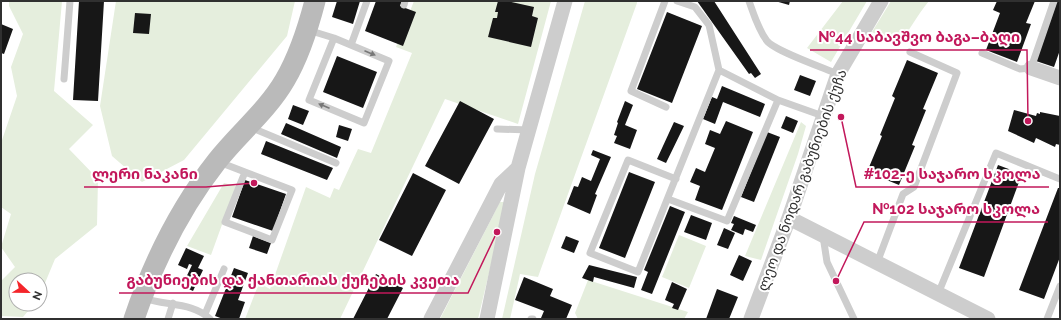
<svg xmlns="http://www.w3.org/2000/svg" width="1061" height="320" font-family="Raleway,'Noto Sans Georgian',sans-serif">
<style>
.green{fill:#e5eedd}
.building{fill:#171717}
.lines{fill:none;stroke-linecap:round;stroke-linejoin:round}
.lane{stroke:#cdcdcd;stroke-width:7}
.street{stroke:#cdcdcd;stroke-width:15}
.secondary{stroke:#bababa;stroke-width:21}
.oneway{fill:#777}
.labels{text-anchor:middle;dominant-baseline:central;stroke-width:4;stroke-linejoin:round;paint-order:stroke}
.street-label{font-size:14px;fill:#303030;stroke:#fff}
.leader{fill:none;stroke:#c2185b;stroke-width:1.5}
.callout-dot{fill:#c2185b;stroke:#fff;stroke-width:1.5}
.callout-label{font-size:15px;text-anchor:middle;font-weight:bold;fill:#c2185b;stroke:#fff;stroke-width:4;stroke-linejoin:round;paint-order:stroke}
</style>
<rect width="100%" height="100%" fill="#fff"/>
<path class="green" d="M9,1H62L54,91L93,125L69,149L98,179L97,225L55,259L40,295V280H16V304H34L23,317L1,316V281L15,267L1,247L11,214L1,207V143L17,96L11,67L23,34L9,6Z
M116,1H295L287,36L184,160L142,182L112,156L100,106Z
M414,1H551L518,124L445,99L340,319H245L259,283L270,289L306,187L330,198L334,188L339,190L358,149L371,153L412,53L396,47Z
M585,1H637V3L538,277L520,274L510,319H502L535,174Z
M843,1H867L831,62L807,48Z
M891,1H929C917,15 909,32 897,46L872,32Z
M801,122L806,126L798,154L761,260L745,256Z
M224,183L236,186L211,255L187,246Z
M500,202H506L478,319H440Z
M679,235L706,246L689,288L662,277Z
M588,280L688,312L684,319H578L575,313Z"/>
<path class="building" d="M79,1H104L98,101L73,100Z
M337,1H360L353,24L332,17Z
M376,1H402L400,6L416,12L403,46L365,31Z
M498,1H507L534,7L532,16L538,18L531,47L488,37L493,18H497L498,12H495Z
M697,1H714L761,74L755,78L751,73L749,74Z
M775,1H790L789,5Z
M997,1H1035L1026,23L1031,24L1017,62L986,50L1000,13L993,10Z
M1057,1H1060V50L1054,67L1036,61Z
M667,12L702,26L672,103L637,89Z
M135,13L151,14L149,34L133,33Z
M1,24L13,29L4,54L1,53Z
M337,56L377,72L363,108L323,92Z
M907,60L938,73L923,109L926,110L912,145L915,146L899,185L867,172L882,136L880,135L895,98L892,96Z
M800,75L816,81L810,96L794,90Z
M722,86L765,104L760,117L723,102L715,124L703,119L712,97L717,99Z
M460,101L494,119L459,184L425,166Z
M625,101L633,105L625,125L637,130L630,149L614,143L617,136L614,135L618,123L617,122Z
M293,105L309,111L303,125L288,119Z
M1014,110L1036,116L1037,113L1040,114V112L1060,116V145L1056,144L1055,147L1036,138L1034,143L1008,131Z
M786,116L798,121L793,133L781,128Z
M726,121L753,132L722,210L695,200L700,186L690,182L696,168L705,172L715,148L705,144L710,130L720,134Z
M674,122L684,126L666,163L657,159Z
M286,123L341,147L337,158L281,134Z
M339,125L352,129L348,141L336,137Z
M767,132L780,137L754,202L741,197Z
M266,141L333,168L327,180L261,154Z
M593,150L611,157L595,194L597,195L590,214L567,204L574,186L578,187L582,177L591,181L600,159L591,155Z
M998,165L1022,174L984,277L959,268Z
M629,172L655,182L625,258L599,248Z
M413,173L446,190L412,256L379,240Z
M245,180L286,194L273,231L232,217Z
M1058,188H1060V257L1044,299L1019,290Z
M670,206L685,212L652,294L641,290L648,272L644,270Z
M691,215L712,223L706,240L684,232Z
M734,216L756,225L753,232L745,229L743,235L731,230L734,224L731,223Z
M724,228L735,233L728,249L717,245Z
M253,236L271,243L267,254L249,248Z
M566,236L579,241L574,253L561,248Z
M186,248L204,256L198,268L203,270L193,291L182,286L192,265L189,264L187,269L178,265Z
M739,255L752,261L743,281L730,275Z
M589,265L637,277L634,288L594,277L593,282L582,278Z
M234,268L248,273L238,300L245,302L239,319H223L215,316Z
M376,274L403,288L387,319H353Z
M524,277L553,289L550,296L572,305L566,319H543L541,318L544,311L515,300Z
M672,282L687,289L678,310L672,308L674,304L665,300Z
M717,289L738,297L729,319H706Z"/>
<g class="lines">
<path class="lane" d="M665,1L631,91L666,107
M677,1L695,7L709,25L719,70L778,100L823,116
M749,1C754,15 758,29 767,41C775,51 824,68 838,74
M404,5L405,1
M308,30L334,38L389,61L364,123L309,100L334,38
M351,45L367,1
M982,53L1020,69L1031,68L1054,1
M64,79L70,1
M250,127L336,163
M497,129L529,130
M219,162L292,190L272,240L225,222L245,172
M676,179L628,160L590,253L638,272L719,70
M668,199L727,221L778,100
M823,236L827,262L854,319
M877,263L903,194L914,187L957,73L910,52
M938,294L996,153L1060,179
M144,298C165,306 193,302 210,319
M205,314L224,269
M168,319L173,303
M531,319H533
M1047,319L1060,286"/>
<path class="street" d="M1031,68L1060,78
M789,218L988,319
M431,319L501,184L518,168
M487,319L518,168L565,1
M751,319L789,218L838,74L881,1"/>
<path class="secondary" d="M134,319C153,263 180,208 217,161C238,134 267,111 285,80C299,56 308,28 315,1"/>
</g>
<defs><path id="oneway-solid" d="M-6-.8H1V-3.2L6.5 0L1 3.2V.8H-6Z"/></defs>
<g class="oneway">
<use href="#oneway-solid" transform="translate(370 53) rotate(23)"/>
<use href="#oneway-solid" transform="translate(324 106) rotate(-157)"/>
</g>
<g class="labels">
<g class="street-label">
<text transform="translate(802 180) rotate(-70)">ლეო და ნოდარ გაბუნიების ქუჩა</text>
</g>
</g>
<path class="leader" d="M1028 121L1027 50H810M254 183L206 187H84M841 117L856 187H1049M836 281L864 222H1048M497 232L468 293H119"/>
<g class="callout-dot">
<circle cx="1028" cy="121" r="4"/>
<circle cx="254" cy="183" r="4"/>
<circle cx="841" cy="117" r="4"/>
<circle cx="836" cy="281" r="4"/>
<circle cx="497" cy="232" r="4"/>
</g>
<g class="callout-label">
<text x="919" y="42">№44 საბავშვო ბაგა–ბაღი</text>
<text x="145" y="179">ლერი ნაკანი</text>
<text x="952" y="179">#102-ე საჯარო სკოლა</text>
<text x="956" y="214">№102 საჯარო სკოლა</text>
<text x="293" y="285">გაბუნიების და ქანთარიას ქუჩების კვეთა</text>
</g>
<rect width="1061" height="320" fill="none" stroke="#303030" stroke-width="4"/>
<g transform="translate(28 292) rotate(112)"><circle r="19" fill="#ffffff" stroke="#acacac"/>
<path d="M0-3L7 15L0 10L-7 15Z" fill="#f4252a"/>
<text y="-6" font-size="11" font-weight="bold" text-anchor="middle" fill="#303030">N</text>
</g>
</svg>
